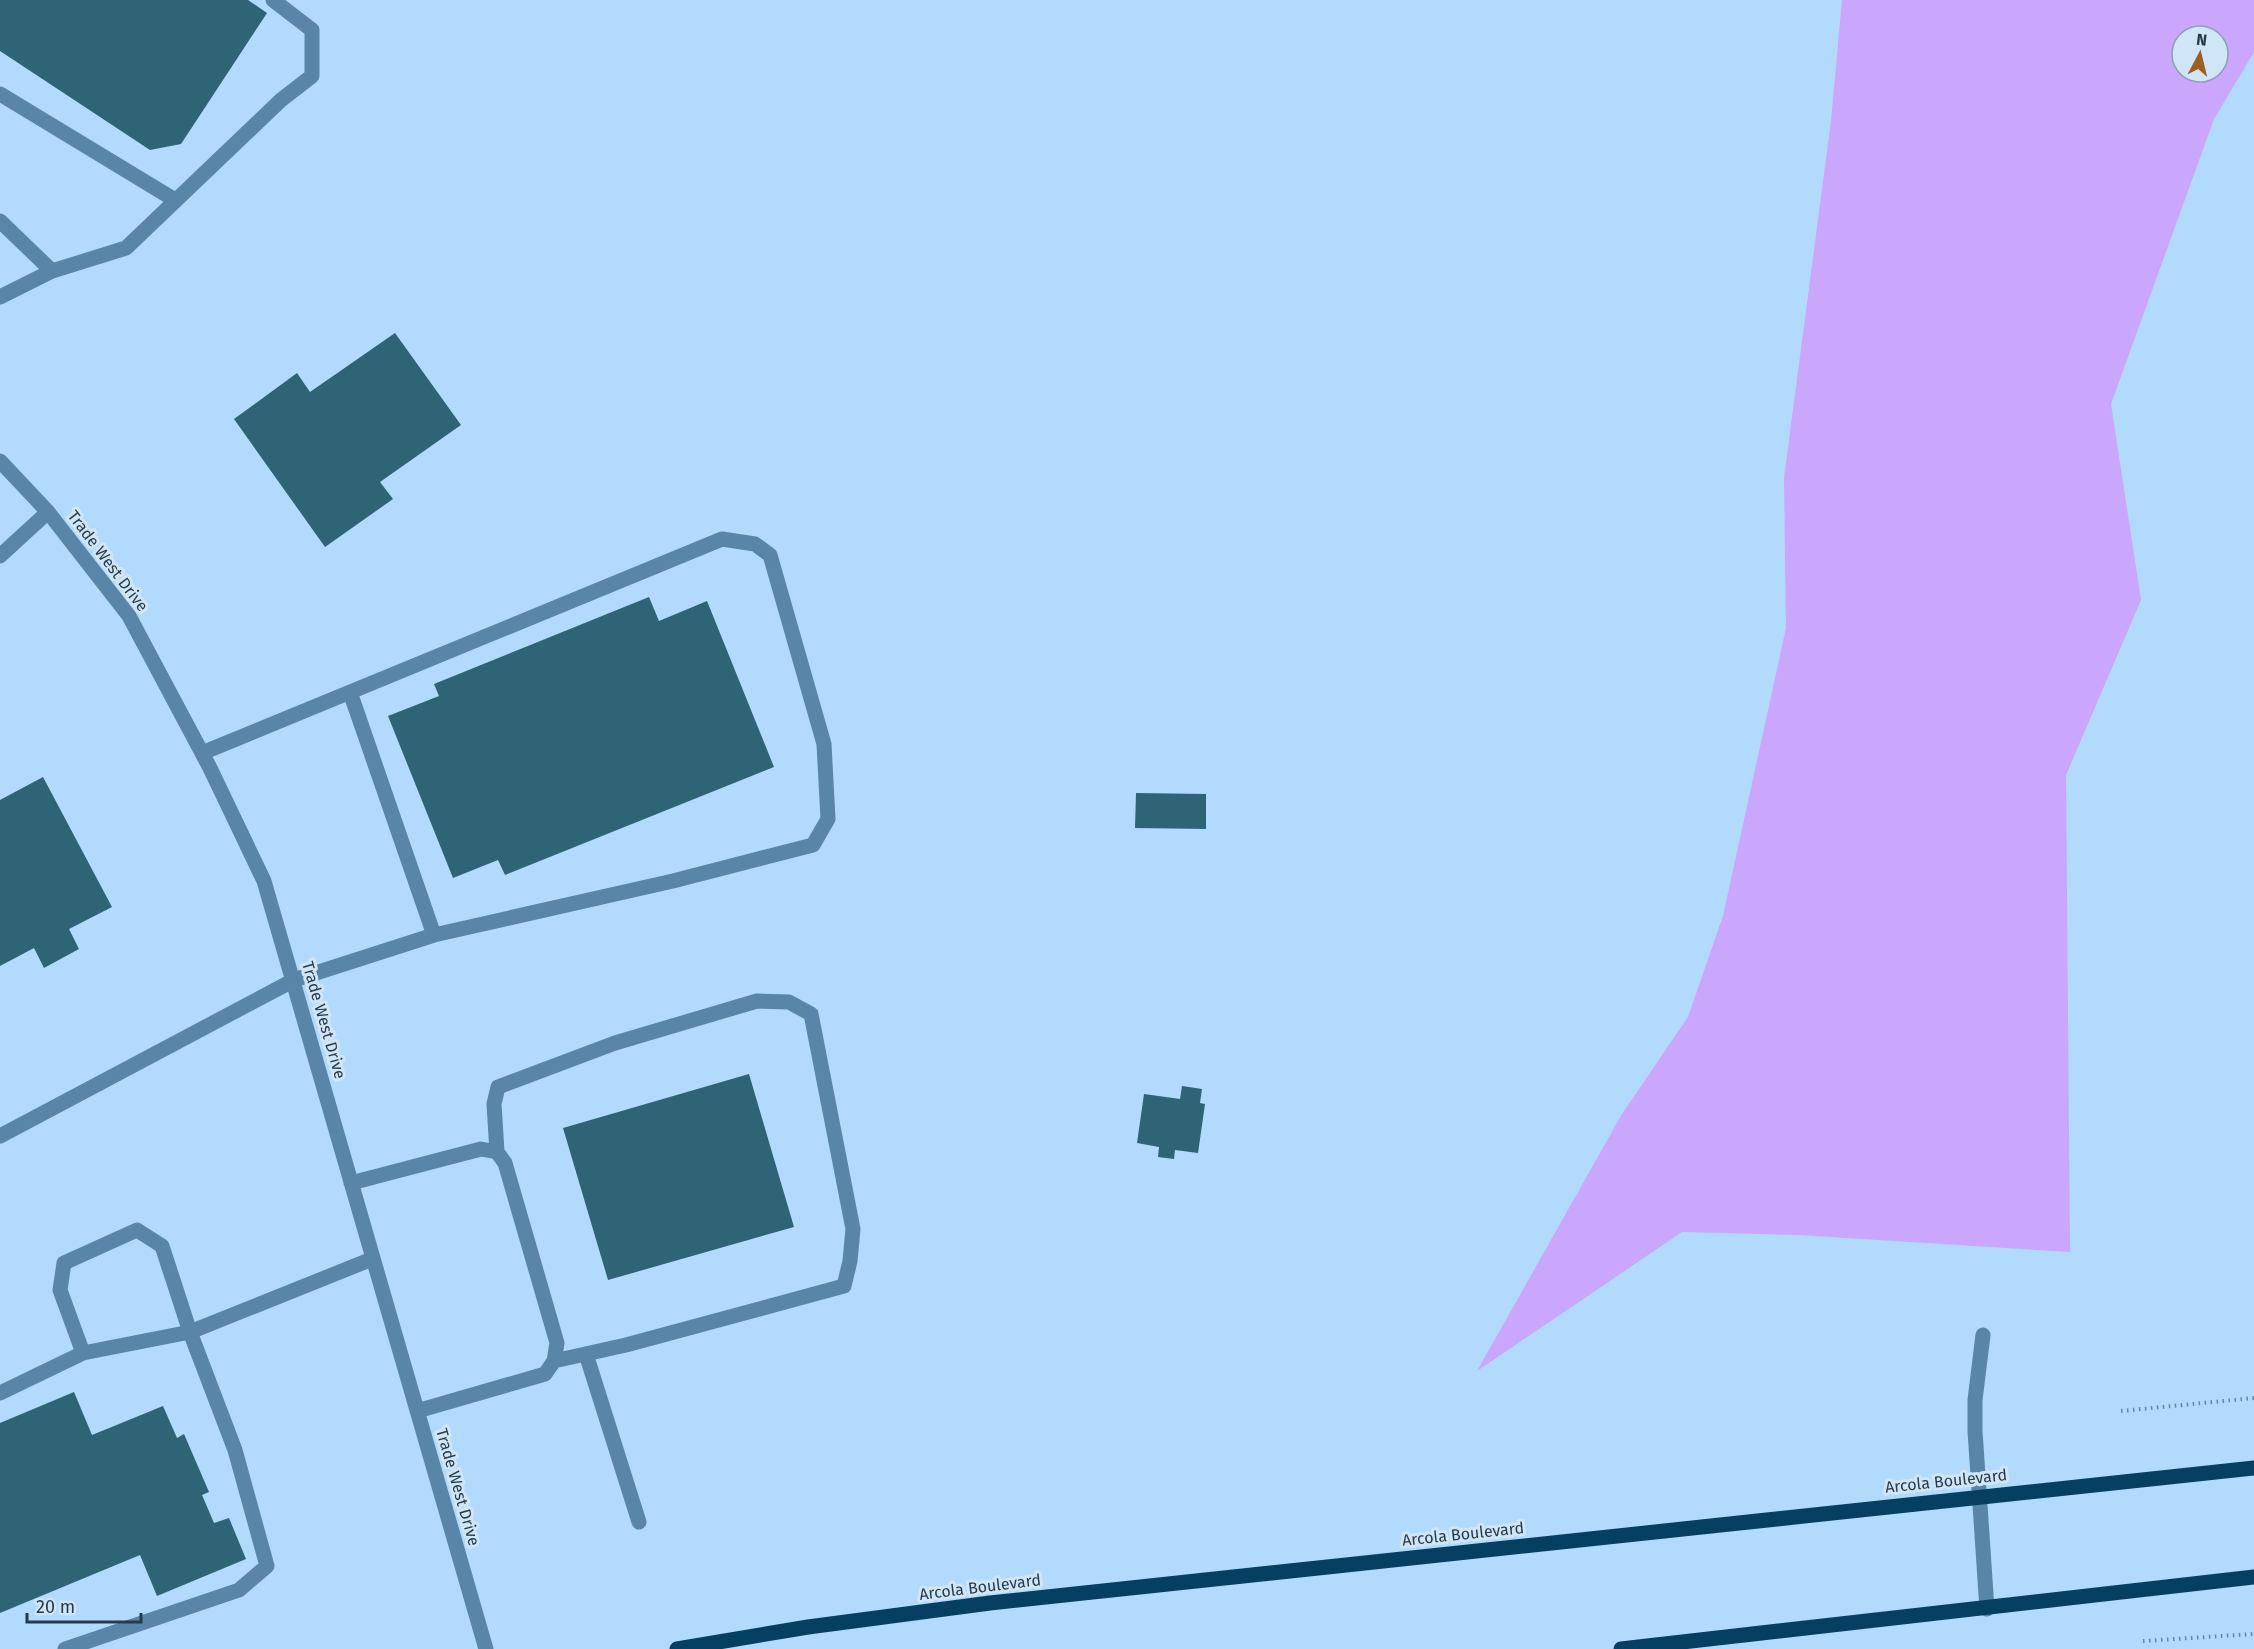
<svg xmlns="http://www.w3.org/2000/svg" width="2254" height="1649" font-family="'Fira Sans',sans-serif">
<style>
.green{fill:#caa6fd;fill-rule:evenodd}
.building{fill:#2e6476}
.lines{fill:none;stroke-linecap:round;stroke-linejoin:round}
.path{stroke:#6888a0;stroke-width:4;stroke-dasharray:1.5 4.5;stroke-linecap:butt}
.minor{stroke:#5885a8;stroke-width:15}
.major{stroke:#054063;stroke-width:15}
.labels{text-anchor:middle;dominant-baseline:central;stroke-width:6;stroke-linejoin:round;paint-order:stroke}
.street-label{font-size:16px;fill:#253b4b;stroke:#d0e5f6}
</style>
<rect width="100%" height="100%" fill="#b1dafc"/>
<path class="green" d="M1842,0H2254V52L2214,119L2111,404L2141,600L2066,775L2070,1252L1798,1235L1682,1232L1477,1371L1622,1114L1688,1017L1723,916L1786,628L1784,478L1831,121ZM2182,36H2218V72H2182Z"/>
<path class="building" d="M0,0H248L267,13L181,144L150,150L0,51Z
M395,333L461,425L380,482L393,499L325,547L234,419L297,373L310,392Z
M649,597L659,621L707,601L774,767L505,875L498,860L453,878L388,716L439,696L434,684Z
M43,777L112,907L69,929L79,949L44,968L34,948L0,966V800Z
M1136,793L1206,794V829L1135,828Z
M749,1074L794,1227L608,1280L563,1128Z
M1182,1086L1202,1089L1200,1103L1205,1104L1198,1153L1175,1150L1174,1159L1158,1157L1159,1147L1137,1143L1144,1094L1180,1099Z
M74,1392L92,1435L163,1406L177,1438L184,1434L209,1492L202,1495L214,1523L229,1518L246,1559L157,1596L140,1555L0,1613V1423Z"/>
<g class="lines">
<path class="path" d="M2121,1411L2254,1398
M2143,1641L2254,1634"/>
<path class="minor" d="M0,94L175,200
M0,221L52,271
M0,297L52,271L126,248L281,100L312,76V30L273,0
M0,461L48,512L129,616L210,768L264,881L486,1649
M0,556L48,512
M350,692L434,935
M0,1136L294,980L434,935L673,881L813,845L828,819L824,744L770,555L755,544L722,539L202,753
M497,1152L494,1104L498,1087L615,1043L757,1001L789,1002L811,1014L853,1229L850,1261L844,1286L626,1345L554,1361
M351,1183L481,1149L497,1152L505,1163L557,1343L554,1361L545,1374L417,1411
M1983,1335L1975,1400V1431L1987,1609
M586,1354L639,1522
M0,1393L83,1353L190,1332L162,1246L137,1230L64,1263L60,1290L83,1353
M65,1649L239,1590L267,1566L235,1450L190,1332L372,1259"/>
<path class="major" d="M677,1649L808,1627L990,1603L2254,1468
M1621,1649L2254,1577"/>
</g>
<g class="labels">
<g class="street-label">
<text transform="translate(108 561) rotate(53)">Trade West Drive</text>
<text transform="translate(324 1020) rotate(74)">Trade West Drive</text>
<text transform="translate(1946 1481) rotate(-6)">Arcola Boulevard</text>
<text transform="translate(458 1487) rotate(74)">Trade West Drive</text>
<text transform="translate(1463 1534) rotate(-6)">Arcola Boulevard</text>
<text transform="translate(980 1587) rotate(-7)">Arcola Boulevard</text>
</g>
</g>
<g transform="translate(2200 54) rotate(7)"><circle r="28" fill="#d0e5f6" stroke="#8ca1b2" stroke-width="1.5"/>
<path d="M0-4.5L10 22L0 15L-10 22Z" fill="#9c6022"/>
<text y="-9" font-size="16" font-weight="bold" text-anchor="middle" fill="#253b4b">N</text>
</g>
<path d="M27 1613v9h114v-9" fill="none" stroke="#253b4b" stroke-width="3"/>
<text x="36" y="1613" font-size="18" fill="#253b4b" stroke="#d0e5f6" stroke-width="4.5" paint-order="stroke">20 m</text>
</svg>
